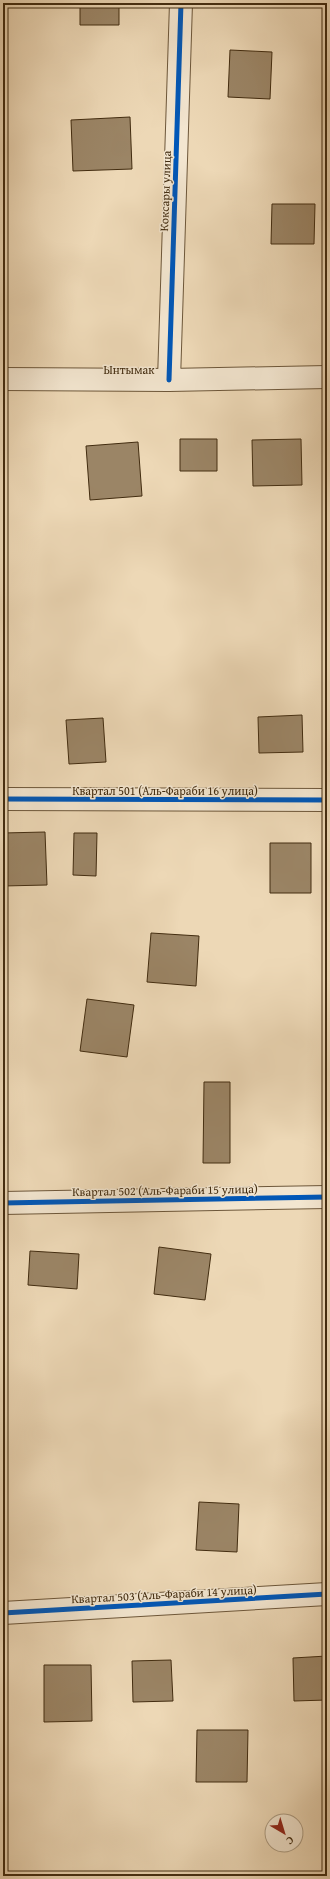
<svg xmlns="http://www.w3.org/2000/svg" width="330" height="1879" font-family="'Gentium Book Plus',serif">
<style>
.building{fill:#9b8566;stroke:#422c10}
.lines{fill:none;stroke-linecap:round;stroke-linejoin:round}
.street-casing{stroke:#6d573a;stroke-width:24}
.street{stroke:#f3e6d0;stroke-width:22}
.cycleway-casing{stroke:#f3e6d0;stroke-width:8}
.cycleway{stroke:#0057b8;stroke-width:5}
.labels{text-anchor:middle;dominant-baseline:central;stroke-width:3;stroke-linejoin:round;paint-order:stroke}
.street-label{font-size:12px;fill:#422c10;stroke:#f3e6d0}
</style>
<rect width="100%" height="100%" fill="#edd8b6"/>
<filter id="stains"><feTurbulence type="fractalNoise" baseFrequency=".005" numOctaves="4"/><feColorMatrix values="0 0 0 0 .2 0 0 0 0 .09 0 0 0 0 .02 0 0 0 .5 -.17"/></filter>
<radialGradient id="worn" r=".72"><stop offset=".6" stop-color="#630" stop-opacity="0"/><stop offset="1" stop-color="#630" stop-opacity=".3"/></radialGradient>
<path class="building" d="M80,3H119V25H80Z
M233,3H291V4Z
M230,50L272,52L270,99L228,97Z
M130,117L132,169L73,171L71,120Z
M272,204H315L314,244H271Z
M180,439H217V471H180Z
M301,439L302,485L253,486L252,440Z
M138,442L142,496L90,500L86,446Z
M302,715L303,752L259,753L258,717Z
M103,718L106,762L69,764L66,720Z
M45,832L47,885L3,886V833Z
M74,833H97L96,876L73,875Z
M270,843H311V893H270Z
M151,933L199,936L196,986L147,982Z
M87,999L134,1005L127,1057L80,1051Z
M204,1082H230V1163H203Z
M3,1085L7,1086L3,1105Z
M159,1247L211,1254L205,1300L154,1294Z
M30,1251L79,1254L77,1289L28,1285Z
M199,1502L239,1504L237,1552L196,1550Z
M327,1656V1700L294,1701L293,1658Z
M171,1660L173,1701L133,1702L132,1661Z
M44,1665H91L92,1721L44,1722Z
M197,1730H248L247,1782H196Z"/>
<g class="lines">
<defs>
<path id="street" d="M3,379L169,380L327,377
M169,380L181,3
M3,799L327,800
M3,1203L327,1197
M3,1613L327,1594"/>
</defs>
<use href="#street" class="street-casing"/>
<use href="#street" class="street"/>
<defs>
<path id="cycleway" d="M169,380L181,3
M3,799L327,800
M3,1203L327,1197
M3,1613L327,1594"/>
</defs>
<use href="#cycleway" class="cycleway-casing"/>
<use href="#cycleway" class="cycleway"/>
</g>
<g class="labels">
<g class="street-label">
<text transform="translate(165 191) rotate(-88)">Коксары улица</text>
<text x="129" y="369">Ынтымак</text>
<text x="165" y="790">Квартал 501 (Аль-Фараби 16 улица)</text>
<text transform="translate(165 1190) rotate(-1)">Квартал 502 (Аль-Фараби 15 улица)</text>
<text transform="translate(164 1594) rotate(-3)">Квартал 503 (Аль-Фараби 14 улица)</text>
</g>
</g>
<rect width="330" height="1879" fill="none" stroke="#edd8b6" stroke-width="16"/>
<rect x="4" y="4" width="322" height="1871" fill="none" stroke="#422c10" stroke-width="2"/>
<rect x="8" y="8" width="314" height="1863" fill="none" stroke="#422c10"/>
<g transform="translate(284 1833) rotate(142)"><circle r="19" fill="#f3e6d0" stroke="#ac9c83"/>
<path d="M0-3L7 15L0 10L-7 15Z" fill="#8f2418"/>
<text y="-6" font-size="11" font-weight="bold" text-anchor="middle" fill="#422c10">С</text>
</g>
<rect width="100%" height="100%" filter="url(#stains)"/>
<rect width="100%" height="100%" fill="url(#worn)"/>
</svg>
